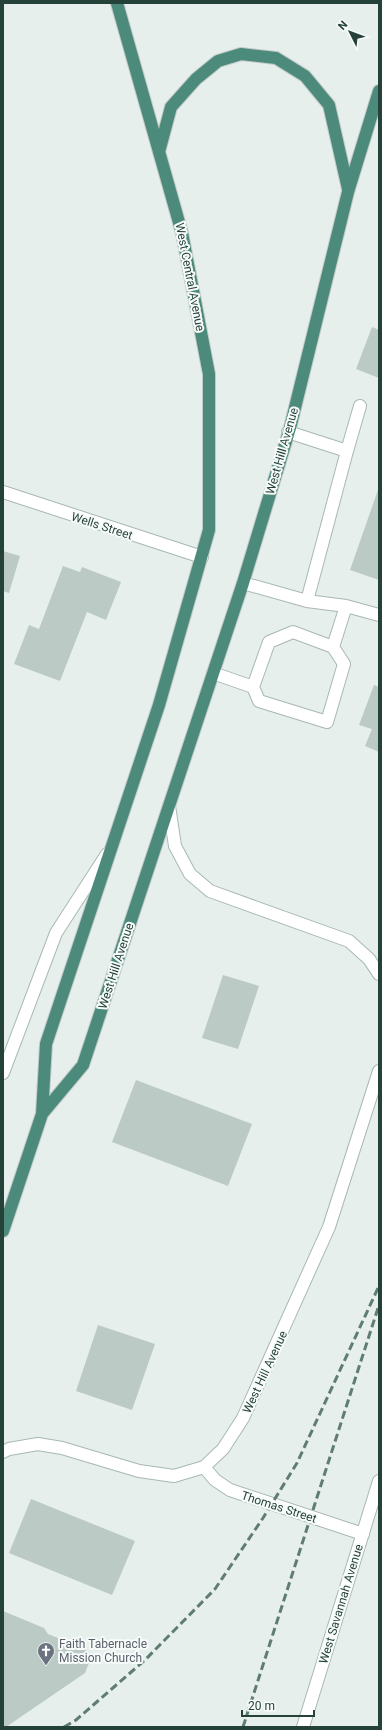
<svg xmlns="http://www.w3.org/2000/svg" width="382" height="1730" font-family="Roboto,sans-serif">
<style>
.building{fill:#bbcac4}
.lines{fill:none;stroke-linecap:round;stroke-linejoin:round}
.service-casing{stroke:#a8b8b2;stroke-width:14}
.minor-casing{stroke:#a8b8b2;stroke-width:14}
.tertiary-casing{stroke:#a8b8b2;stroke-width:14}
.trunk-casing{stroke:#c2cac8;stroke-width:14}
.service{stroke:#fff;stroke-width:12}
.minor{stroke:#fff;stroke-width:12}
.tertiary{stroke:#fff;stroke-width:12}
.trunk{stroke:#4c8a7c;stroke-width:12}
.rail{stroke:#5f7d75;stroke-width:3;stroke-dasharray:8 4;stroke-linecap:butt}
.labels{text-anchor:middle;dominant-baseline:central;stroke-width:4;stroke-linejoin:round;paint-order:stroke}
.street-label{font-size:12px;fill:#24423a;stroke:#f7fbf9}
.worship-label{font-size:12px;fill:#5b616d;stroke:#f7fbf9;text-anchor:start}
</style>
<rect width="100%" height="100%" fill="#e6efeb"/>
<path class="building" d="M372,327L379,330V378L356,369Z
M379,487V580L350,570Z
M3,551L20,556L9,593L3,591Z
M63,566L80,572L82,567L121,582L106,620L87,612L60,681L14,664L29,625L39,629Z
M374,685L379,687V752L365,746L372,729L359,725Z
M223,975L259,986L238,1049L202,1038Z
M136,1080L252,1124L228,1186L112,1142Z
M98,1325L155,1344L132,1410L76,1391Z
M31,1499L135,1541L112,1595L9,1553Z
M3,1611L44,1628L48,1634L85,1649L91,1658L85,1673L6,1727H3Z"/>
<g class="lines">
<defs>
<path id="service" d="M288,432L347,451L307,601
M347,451L360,406
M243,583L307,601L346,606L379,615
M333,647L346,606
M213,673L253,687L269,642L293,632L333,647L344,664L327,722L259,701L253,687"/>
<path id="minor" d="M3,492L202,557
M169,806L175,846L190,874L210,891L349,941L369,959L379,974
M3,1073L56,933L107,854
M3,1452L9,1449L38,1444L62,1448L139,1471L174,1476L204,1467L223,1449L243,1418L329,1227L379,1071
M204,1467L215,1480L230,1490L363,1534"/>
<path id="tertiary" d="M303,1727L379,1481"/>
<path id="trunk" d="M159,152L171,107L196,79L218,61L241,54L276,58L305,76L329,105L348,189
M42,1114L83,1065L243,583L290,428L348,192L379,91
M3,1231L42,1114L46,1044L159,705L209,530V374L182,233L117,3"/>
</defs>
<use href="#service" class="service-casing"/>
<use href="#minor" class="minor-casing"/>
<use href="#tertiary" class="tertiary-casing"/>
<use href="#trunk" class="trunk-casing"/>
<use href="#service" class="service"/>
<use href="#minor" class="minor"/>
<use href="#tertiary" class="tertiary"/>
<use href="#trunk" class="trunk"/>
<path class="rail" d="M64,1727L76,1720L145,1660L215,1589L263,1518L297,1463L379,1286
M243,1727L379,1305"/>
</g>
<defs>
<symbol id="church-pin" viewBox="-11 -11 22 30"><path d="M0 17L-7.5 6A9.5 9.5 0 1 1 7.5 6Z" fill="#6b7280" stroke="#f7fbf9"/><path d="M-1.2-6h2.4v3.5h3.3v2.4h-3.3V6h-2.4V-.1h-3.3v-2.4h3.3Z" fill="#fff"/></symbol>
</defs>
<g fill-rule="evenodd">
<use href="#church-pin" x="36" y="1641" width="20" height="27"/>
</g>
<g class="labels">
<g class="street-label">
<text transform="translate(190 277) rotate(79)">West Central Avenue</text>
<text transform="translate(282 451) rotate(-74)">West Hill Avenue</text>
<text transform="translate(102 526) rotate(18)">Wells Street</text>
<text transform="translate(116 966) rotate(-72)">West Hill Avenue</text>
<text transform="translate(265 1372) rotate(-65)">West Hill Avenue</text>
<text transform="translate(279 1507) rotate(18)">Thomas Street</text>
<text transform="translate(341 1604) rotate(-73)">West Savannah Avenue</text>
</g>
<g class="worship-label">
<text x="59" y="1644">Faith Tabernacle<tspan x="59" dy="14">Mission Church</tspan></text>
</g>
</g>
<rect width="382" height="1730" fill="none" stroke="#24423a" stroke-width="8"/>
<g transform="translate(350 32) rotate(312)" stroke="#f7fbf9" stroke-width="3" paint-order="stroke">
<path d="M0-3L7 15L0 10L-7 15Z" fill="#24423a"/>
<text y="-6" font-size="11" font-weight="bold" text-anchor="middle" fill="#24423a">N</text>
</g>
<path d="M242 1710v6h72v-6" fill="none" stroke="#24423a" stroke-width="2"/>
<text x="248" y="1710" font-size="12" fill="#24423a" stroke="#f7fbf9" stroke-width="3" paint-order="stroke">20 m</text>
</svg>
